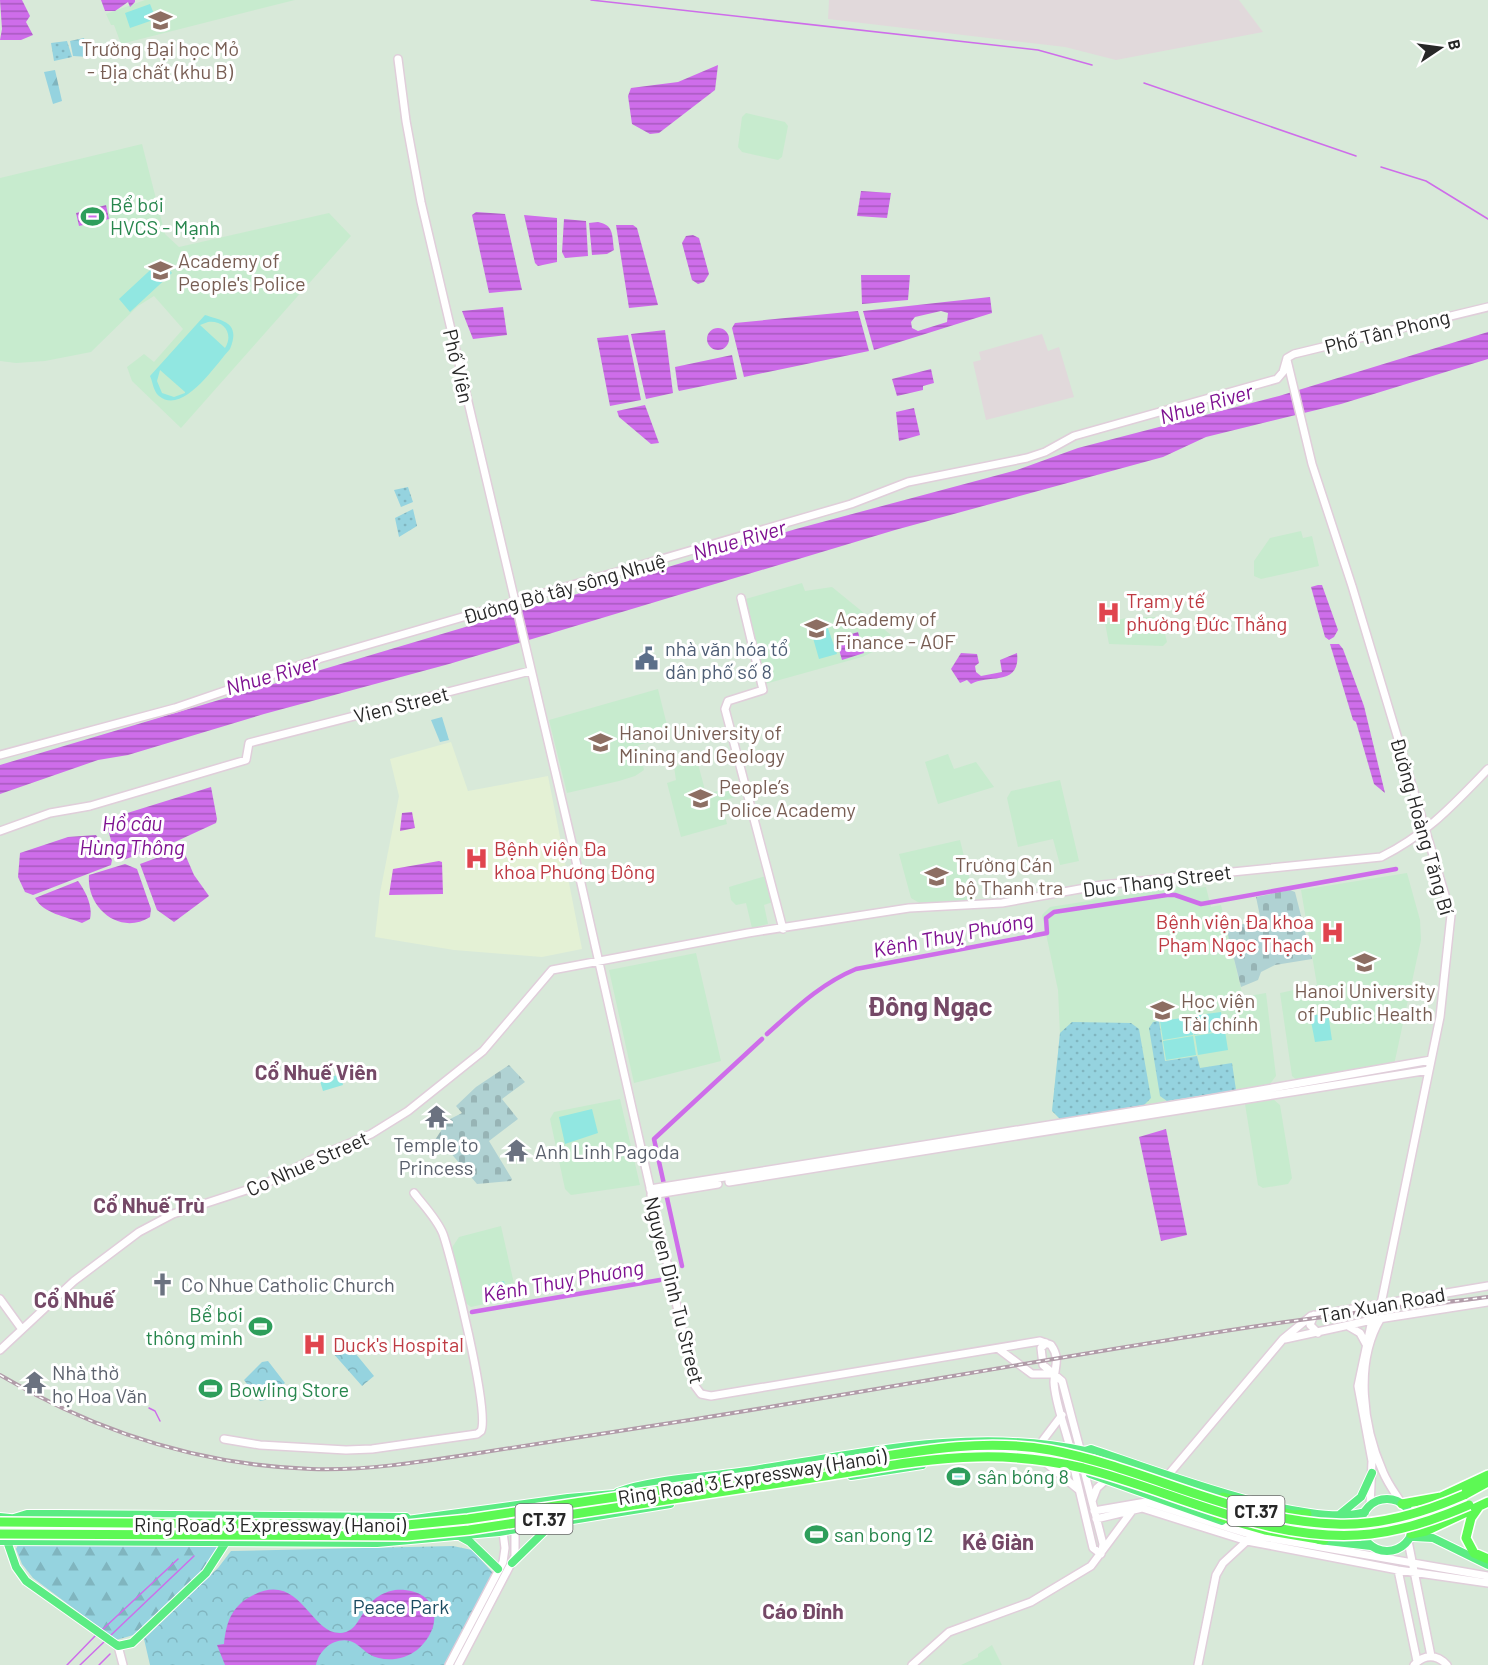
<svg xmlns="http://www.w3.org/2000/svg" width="1488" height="1665" font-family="Barlow,sans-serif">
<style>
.industrial{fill:#e1d9db}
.education{fill:#c7ebce}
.medical{fill:#e4f1d5}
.grass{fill:url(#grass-dots)}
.forest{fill:url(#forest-firs)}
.cemetery{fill:url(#cemetery-stones)}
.park{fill:url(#park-crowns)}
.garden{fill:#95d3df}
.pitch{fill:#91e7e1;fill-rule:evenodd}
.water{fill:url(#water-rules);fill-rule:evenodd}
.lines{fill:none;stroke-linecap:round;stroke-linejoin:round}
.stream{stroke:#ce6dea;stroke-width:1.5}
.canal{stroke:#ce6dea;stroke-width:4.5}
.secondary-casing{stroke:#e0ceda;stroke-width:10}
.primary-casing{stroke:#fff;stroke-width:10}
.highway-casing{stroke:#fff;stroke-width:12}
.secondary{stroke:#fff;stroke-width:7}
.primary{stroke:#5bec83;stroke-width:8}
.highway{stroke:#5df954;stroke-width:9}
.rail-casing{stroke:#b19ca9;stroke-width:4}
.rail{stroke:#fff;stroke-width:1.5;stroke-dasharray:4.5;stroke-linecap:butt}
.highway-bridge-casing{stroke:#fff;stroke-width:12;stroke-linecap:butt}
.highway-bridge{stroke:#5df954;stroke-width:9}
.labels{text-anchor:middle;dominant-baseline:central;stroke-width:6;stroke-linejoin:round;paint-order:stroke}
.shield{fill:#fff;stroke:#686868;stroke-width:1.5}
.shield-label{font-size:18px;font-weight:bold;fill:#272727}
.education-label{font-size:20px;fill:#785e54;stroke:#fff;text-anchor:start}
.leisure-label{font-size:20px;fill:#27864d;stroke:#fff;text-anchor:start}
.street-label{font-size:20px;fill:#272727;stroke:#fff}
.health-label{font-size:20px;fill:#be3a42;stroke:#fff;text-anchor:start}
.service-label{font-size:20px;fill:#4e5e75;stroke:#fff;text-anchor:start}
.worship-label{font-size:20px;fill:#5b616d;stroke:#fff;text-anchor:start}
.park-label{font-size:20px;fill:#1b4b60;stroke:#fff}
.water-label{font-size:21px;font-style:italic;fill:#7e1191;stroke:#fff}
.neighbourhood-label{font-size:21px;font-weight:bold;fill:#754967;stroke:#fff}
.quarter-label{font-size:22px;font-weight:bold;fill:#754967;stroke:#fff}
.district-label{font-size:26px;font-weight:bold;fill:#754967;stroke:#fff}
</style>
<defs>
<pattern id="grass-dots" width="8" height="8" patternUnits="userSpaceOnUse" patternTransform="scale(1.5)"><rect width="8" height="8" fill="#95d3df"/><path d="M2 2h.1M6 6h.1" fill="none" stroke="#80b5bf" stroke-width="1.8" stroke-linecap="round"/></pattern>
<pattern id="forest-firs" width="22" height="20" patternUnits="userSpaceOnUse" patternTransform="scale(1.5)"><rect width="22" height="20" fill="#95d3df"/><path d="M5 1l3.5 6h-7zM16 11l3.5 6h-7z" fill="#80b5bf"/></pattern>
<pattern id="cemetery-stones" width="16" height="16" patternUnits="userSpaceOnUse" patternTransform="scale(1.5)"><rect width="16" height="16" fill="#b0d2d3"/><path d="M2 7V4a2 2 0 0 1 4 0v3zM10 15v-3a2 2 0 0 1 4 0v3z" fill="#97b4b5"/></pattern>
<pattern id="park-crowns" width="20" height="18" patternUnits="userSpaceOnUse" patternTransform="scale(1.5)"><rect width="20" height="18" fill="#95d3df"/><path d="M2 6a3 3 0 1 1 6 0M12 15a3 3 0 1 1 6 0" fill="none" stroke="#80b5bf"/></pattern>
<pattern id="water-rules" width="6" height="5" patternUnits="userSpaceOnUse" patternTransform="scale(1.5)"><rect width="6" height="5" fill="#ce6dea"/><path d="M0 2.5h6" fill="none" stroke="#a75abe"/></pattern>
</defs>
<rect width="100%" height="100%" fill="#d8e9d9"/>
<path class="industrial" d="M829,0H1239L1263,32L1116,60L1065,47L828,19Z
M1042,334L1048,351L1059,347L1074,397L986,420L973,362L981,360L979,352Z"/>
<path class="education" d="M145,0H295L121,44L114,25H111L106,14Z
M746,113L785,122L788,126L782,157L778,160L742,152L738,147L742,117Z
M142,144L165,234L179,247L329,213L351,236L181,428L132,381L127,367L144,354L154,362L183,329L154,296L138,306L91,352L45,361L16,363L0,361V178Z
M1301,531L1303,538L1312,536L1319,566L1261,579L1254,576V561L1270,538Z
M802,583L805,591L832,587L891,635L877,650L862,657L765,684L742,600Z
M1144,617H1161L1167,642L1163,646L1109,644L1105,623L1126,618L1135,622Z
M658,689L670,737L638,745L644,770L635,776L619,781L567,793L549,720Z
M948,754L954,769L976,762L994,787L938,804L925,762Z
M697,760L706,794L737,786L740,796L721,801L727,824L681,837L667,783L676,780L674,767Z
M1060,780L1079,861L1060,865L1053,839L1018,847L1007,798L1011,791Z
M960,840L975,900L923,905L911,898L899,854Z
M1407,873L1420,920L1421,940L1394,1065L1298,1081L1292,1076L1280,993L1317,985L1301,890Z
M766,876L773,902L764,905L768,924L752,928L746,903L736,905L731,900L729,887Z
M1190,885L1195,888L1206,887L1211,907L1221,905L1243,997L1266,993L1276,1076L1270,1084L1060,1119L1052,1111L1060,1035L1058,990L1042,915L1050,907Z
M696,953L721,1061L634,1083L609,970Z
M620,1099L640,1185L571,1195L565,1189L550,1119L554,1112Z
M1273,1099L1280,1105L1292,1178L1288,1184L1263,1188L1258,1185L1245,1104Z
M501,1226L517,1297L471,1307L463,1301L451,1249L459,1237Z
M992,1645L1002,1665H961L978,1657V1654Z"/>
<path class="medical" d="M451,742L468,791L548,776L582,949L542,957L454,950L375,937L380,893L399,796L390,759Z"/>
<path class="grass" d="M67,41L72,57L54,61L51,43Z
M408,487L413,502L401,507L394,490Z
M413,509L417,526L399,537L395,518Z
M1159,1021L1165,1061L1197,1056L1200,1068L1232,1063L1236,1090L1167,1101L1160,1096L1149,1028L1153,1022Z
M1072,1022L1131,1023L1139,1029L1151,1098L1144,1105L1060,1119L1052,1111L1060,1033Z"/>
<path class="forest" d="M84,38L89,57L73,56L70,41Z
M55,70L62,101L53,104L44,72Z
M19,1543L216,1545L218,1547L204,1569L137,1634L116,1640L33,1578L22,1564L16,1549Z"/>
<path class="cemetery" d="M1290,890L1295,892L1312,959L1275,965L1261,972L1258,980L1241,987L1226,927L1261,921L1256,897Z
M509,1065L525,1082L502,1099L518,1119L489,1141L512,1179L511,1181L477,1184L449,1151L435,1140L448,1120L462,1113L456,1106L476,1087Z"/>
<path class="park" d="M346,1342L374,1376L362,1386L332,1352Z
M268,1361L285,1383L265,1400L260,1401L244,1380L262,1362Z
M453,1546L472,1550L493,1573L446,1665H150L144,1639L218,1568L231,1551Z"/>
<path class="garden" d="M442,717L449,740L440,742L431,720Z"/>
<path class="pitch" d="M150,4L156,19L130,28L125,13Z
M161,260L172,273L130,312L119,299Z
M205,315C223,321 241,322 230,349C216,364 183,416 159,396C153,391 153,382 150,376ZM208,322C224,320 234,334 225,348L200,325ZM160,370L185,392V393L174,397L162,393L157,381Z
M825,620L837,654L819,659L809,624Z
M1221,1012L1224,1030L1194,1035L1191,1016Z
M1328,1013L1332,1040L1315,1042L1310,1016Z
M1190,1017L1193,1035L1163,1040L1160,1021Z
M1225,1031L1228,1050L1198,1055L1195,1036Z
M1193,1036L1196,1055L1166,1060L1163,1041Z
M340,1074L343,1085L323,1091L320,1081Z
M592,1109L598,1133L565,1144L559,1117Z
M504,1281L507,1293L487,1298L484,1286Z
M967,1467L970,1482L950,1486L949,1471Z"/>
<path class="water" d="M0,0H22L30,16L26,22L33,35L21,40H0L2,29Z
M101,0H135V2L130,7L128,2L115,11H105Z
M718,65L715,90L659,133L650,134L632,124L628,96L631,88L678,82Z
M861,191L891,193L887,218L857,216Z
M106,205L109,219L79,226L76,213Z
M476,212L505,214L522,290L489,293L472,215Z
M524,215L557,218V262L538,266L535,263Z
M564,219L586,221L588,256L565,258L562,252Z
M598,222C614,225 612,235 614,250L607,254L592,255L589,223Z
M616,225H633L637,228L658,305L629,308Z
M693,235L699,238L709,274L704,282L698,284L692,280L682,243L686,236Z
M861,275H910L908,300L862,304Z
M990,297L992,313L874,350L863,311ZM941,311L948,313L947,322L918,331L912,328L911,322L915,317Z
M503,307L507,335L473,339L462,311Z
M858,311L869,351L744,377L732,328L735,323Z
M707 339a11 11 0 1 1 22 0a11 11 0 1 1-22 0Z
M665,330L673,393L646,399L631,334Z
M1488,332V359L1341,404L1206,437L1163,457L895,530L449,664L264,714L128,755L98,760L0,794V765L796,529L1017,470L1078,448L1279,396Z
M628,335L641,400L610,406L597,338Z
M732,355L737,379L679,391L678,389L675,367Z
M931,369L934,383L923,386V390L897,396L892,379Z
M645,405L659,443L651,444L619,417L617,411Z
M914,408L920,435L899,441L896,412Z
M1318,585H1322L1338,630L1334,637L1329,640L1325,637L1311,587Z
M858,632L864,653L842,660L836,639Z
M1330,644H1339L1343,649L1364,706L1385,793L1374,784L1356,722L1353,720Z
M961,653L977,654L979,663L975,666L976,672L981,676L1002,672L1000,660L1017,653C1021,687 988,674 971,684L967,680L960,683L951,669Z
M211,787L217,819L216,823L177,841L117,862L107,826L108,819Z
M412,812L415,828L400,831L402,813Z
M96,835L112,860L111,865L33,895L25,892L18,877L20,853L68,837Z
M178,850L184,852L194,875L209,896L174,922L157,910L140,864Z
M439,861L442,862L443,894L389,895L393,869Z
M125,864L137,869L151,909L150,917C120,936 86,908 89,875Z
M78,881C86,892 93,906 90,919L82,923C65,916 44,914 35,898Z
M1166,1129L1187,1235L1161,1241L1139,1137Z
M395,1590C418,1588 440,1600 433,1627C430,1636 424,1644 417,1650C404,1660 384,1663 369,1654C363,1650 357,1643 350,1641C334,1637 319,1650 316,1665H225L217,1645L224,1644C226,1625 230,1609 248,1598C300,1566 309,1635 341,1633C365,1631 358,1597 395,1590Z"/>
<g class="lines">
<path class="stream" d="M591,0L1038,50L1092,65
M1144,83L1356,156
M1381,167L1426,181L1488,219
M149,1408L155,1411L160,1421
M102,1630L178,1559
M110,1636L194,1556
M67,1665L96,1635
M80,1665L105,1641
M99,1665L110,1654"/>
<path class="canal" d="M767,1034C795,1009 820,984 856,969L1047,933L1046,918L1054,912L1167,895H1175L1201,904L1396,869
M682,1266L654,1139L762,1039
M472,1312L660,1280"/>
<defs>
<path id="secondary" d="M398,59L406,121L421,202L571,839L695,1386L701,1394L711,1396L1040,1341L1051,1345C1061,1359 1054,1367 1054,1382C1055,1403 1065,1427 1070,1448
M1287,358L1294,354L1488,307
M1287,360L1312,464L1352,586L1451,915L1440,1017L1381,1304
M741,598L763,690L728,701L725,709L783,929
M0,755L175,708L315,660L851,504L908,482L1027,458L1045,452L1074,436L1277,379L1283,372L1287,358
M0,831L50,813L90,806L246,760L249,743L530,671
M729,1182L1429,1070
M650,1189L1198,1101L1431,1060
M651,1195L718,1184
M0,1299L21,1328
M1314,1315L1310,1325L1318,1333
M1381,1318C1354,1362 1363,1427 1383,1472C1388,1484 1395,1493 1402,1504
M1348,1326L1360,1333L1366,1344
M1285,1339L1372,1320L1488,1302
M1046,1343L1041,1348L1043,1365L1062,1381L1080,1449
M0,1350L74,1281L139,1232L173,1214L265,1184L315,1158L371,1134L408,1111L483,1051L552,970L748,933L909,908L1002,903L1102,885L1381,857C1427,834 1453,805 1488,769
M1000,1350L1032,1374H1052
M224,1439L260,1445L346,1450L372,1449L477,1434L481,1431C490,1412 452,1260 443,1234C437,1219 424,1206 414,1193
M1040,1444L1062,1415
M1046,1463L1079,1490
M1074,1468L1093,1548L1101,1554
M1084,1470L1103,1544L1102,1551
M1169,1474L1283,1339L1311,1316L1488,1286
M1092,1501L1097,1488L1106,1480
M1370,1506L1372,1461L1358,1386L1372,1320
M1094,1511L1146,1502L1252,1535L1488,1576
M1096,1519L1142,1508L1247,1541L1398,1570L1488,1583
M1408,1541L1431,1656
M1398,1570L1417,1661
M118,1646L123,1665
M449,1665L503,1562L505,1548L503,1532
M458,1665L515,1556V1530
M912,1665L949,1632L1031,1602L1091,1566L1132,1511
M1198,1665L1216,1575L1223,1563L1249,1539
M1414,1665C1424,1654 1437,1654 1447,1665"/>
<path id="primary" d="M1090,1474L1222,1521
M851,1476L922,1465
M618,1492C648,1480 705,1477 740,1472C854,1455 970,1426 1085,1451L1091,1449C1151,1469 1309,1530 1365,1512
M1361 1525a26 26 0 1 1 52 0a26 26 0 1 1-52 0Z
M1339,1515L1361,1497L1372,1473
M0,1517L19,1519
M14,1518L27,1514H59L406,1517
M400,1521L568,1498L626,1493
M461,1537L470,1542L498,1569
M1414,1537L1433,1538L1488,1565
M1319,1540L1371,1546
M0,1541L377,1543L499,1532L670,1504
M7,1541L16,1567L26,1581L118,1646L132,1643L206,1573L226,1542
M512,1563L553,1523"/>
<path id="highway" d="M1464,1495L1488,1482
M1223,1497L1293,1515L1307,1514
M1402,1504L1441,1497L1488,1475
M1478,1508L1471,1518L1466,1538L1474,1553L1488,1559
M1217,1516L1265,1530L1324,1540
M1411,1534L1426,1531L1488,1502"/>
</defs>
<use href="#secondary" class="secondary-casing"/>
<use href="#primary" class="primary-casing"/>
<use href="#highway" class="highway-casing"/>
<use href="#secondary" class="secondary"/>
<use href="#primary" class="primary"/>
<use href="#highway" class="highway"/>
<defs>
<path id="rail" d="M0,1375C96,1432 199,1465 311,1469C369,1471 427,1461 485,1452C555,1441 626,1430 696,1419C877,1390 1057,1357 1238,1329C1321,1316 1405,1307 1488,1297"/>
</defs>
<use href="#rail" class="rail-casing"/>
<use href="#rail" class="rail"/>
<defs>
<path id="highway-bridge" d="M0,1522L407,1525L468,1519C584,1502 700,1484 816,1467C893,1456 972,1436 1050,1450C1146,1468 1237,1521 1336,1524C1380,1526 1423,1513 1464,1495
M0,1534L407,1536L469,1530C579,1514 689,1497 799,1480C857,1472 918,1458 977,1457C1013,1456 1048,1460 1083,1468C1178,1492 1270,1545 1371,1534C1406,1530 1437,1519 1469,1505"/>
</defs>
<use href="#highway-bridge" class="highway-bridge-casing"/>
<use href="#highway-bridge" class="highway-bridge"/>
</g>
<defs>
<symbol id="university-bare" viewBox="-9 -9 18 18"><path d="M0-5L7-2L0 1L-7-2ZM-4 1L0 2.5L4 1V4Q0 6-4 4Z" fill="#8d6e63" stroke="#fff" stroke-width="2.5" paint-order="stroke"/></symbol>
<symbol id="stadium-bare" viewBox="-9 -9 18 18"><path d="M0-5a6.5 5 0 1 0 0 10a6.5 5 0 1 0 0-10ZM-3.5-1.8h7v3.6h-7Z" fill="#2e9e5b" stroke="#fff" stroke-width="2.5" paint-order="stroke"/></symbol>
<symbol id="hospital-bare" viewBox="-9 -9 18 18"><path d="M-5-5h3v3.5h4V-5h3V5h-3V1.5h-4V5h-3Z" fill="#e0444e" stroke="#fff" stroke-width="2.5" paint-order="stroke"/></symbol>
<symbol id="civic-bare" viewBox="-9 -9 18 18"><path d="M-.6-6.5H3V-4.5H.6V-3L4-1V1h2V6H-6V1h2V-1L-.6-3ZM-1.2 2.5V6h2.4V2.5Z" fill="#5c6f8a" stroke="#fff" stroke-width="2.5" paint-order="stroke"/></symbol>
<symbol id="temple-bare" viewBox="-9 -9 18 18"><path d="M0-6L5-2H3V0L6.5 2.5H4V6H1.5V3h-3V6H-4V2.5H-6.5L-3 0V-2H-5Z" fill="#6b7280" stroke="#fff" stroke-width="2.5" paint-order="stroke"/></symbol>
<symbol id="church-bare" viewBox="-9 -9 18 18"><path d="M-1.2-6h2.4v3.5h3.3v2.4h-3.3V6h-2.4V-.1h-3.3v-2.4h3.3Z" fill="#6b7280" stroke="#fff" stroke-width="2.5" paint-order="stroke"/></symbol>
</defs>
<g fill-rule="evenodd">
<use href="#university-bare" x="144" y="4" width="33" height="33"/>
<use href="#stadium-bare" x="76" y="200" width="33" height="33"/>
<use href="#university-bare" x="144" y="254" width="33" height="33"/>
<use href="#hospital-bare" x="1092" y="596" width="33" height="33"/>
<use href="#university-bare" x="800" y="612" width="33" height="33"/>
<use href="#civic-bare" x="630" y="642" width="33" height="33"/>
<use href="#university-bare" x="584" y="726" width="33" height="33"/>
<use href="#university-bare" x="684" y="782" width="33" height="33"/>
<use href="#hospital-bare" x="460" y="842" width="33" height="33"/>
<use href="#university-bare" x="920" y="860" width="33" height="33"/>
<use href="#hospital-bare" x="1316" y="916" width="33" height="33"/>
<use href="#university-bare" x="1348" y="946" width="33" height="33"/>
<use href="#university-bare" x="1146" y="994" width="33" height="33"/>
<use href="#temple-bare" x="420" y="1100" width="33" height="33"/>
<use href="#temple-bare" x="500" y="1134" width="33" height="33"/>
<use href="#church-bare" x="146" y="1268" width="33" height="33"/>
<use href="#stadium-bare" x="244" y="1310" width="33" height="33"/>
<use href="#hospital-bare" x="298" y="1328" width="33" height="33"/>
<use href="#temple-bare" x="18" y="1366" width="33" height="33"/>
<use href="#stadium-bare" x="194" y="1372" width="33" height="33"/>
<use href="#stadium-bare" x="942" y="1460" width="33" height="33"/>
<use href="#stadium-bare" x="800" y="1518" width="33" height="33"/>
</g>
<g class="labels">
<g class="shield">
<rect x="1227.5" y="1496" width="57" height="30" rx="4.5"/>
<rect x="515.5" y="1504" width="57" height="30" rx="4.5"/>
</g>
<g class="shield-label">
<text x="1256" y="1511">CT.37</text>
<text x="544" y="1519">CT.37</text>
</g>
<g class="education-label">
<text x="160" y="48" text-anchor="middle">Trường Đại học Mỏ<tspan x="160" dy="23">- Địa chất (khu B)</tspan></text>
<text x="178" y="260">Academy of<tspan x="178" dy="23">People's Police</tspan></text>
<text x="835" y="618">Academy of<tspan x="835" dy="23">Finance - AOF</tspan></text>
<text x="619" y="732">Hanoi University of<tspan x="619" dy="23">Mining and Geology</tspan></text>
<text x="719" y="786">People’s<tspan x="719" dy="23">Police Academy</tspan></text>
<text x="955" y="864">Trường Cán<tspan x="955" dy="23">bộ Thanh tra</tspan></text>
<text x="1365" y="990" text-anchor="middle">Hanoi University<tspan x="1365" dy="23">of Public Health</tspan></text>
<text x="1181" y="1000">Học viện<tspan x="1181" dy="23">Tài chính</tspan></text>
</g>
<g class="leisure-label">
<text x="110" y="204">Bể bơi<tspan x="110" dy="23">HVCS - Mạnh</tspan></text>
<text x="243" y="1314" text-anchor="end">Bể bơi<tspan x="243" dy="23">thông minh</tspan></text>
<text x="229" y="1389">Bowling Store</text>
<text x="977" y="1476">sân bóng 8</text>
<text x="834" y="1534">san bong 12</text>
</g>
<g class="street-label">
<text transform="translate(1387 331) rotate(-14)">Phố Tân Phong</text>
<text transform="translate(459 366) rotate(77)">Phố Viên</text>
<text transform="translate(564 588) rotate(-16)">Đường Bờ tây sông Nhuệ</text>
<text transform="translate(401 704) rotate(-14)">Vien Street</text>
<text transform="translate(1423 826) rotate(74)">Đường Hoàng Tăng Bí</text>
<text transform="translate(1157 880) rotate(-7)">Duc Thang Street</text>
<text transform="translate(307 1163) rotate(-24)">Co Nhue Street</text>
<text transform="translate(675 1290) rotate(76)">Nguyen Dinh Tu Street</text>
<text transform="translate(1382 1304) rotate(-10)">Tan Xuan Road</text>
<text transform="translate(752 1476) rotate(-9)">Ring Road 3 Expressway (Hanoi)</text>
<text x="270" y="1524">Ring Road 3 Expressway (Hanoi)</text>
</g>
<g class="health-label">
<text x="1126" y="600">Trạm y tế<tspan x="1126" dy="23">phường Đức Thắng</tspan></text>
<text x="494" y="848">Bệnh viện Đa<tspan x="494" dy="23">khoa Phương Đông</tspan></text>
<text x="1314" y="921" text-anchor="end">Bệnh viện Đa khoa<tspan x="1314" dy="23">Phạm Ngọc Thạch</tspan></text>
<text x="333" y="1344">Duck's Hospital</text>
</g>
<g class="service-label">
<text x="665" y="648">nhà văn hóa tổ<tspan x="665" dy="23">dân phố số 8</tspan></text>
</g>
<g class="worship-label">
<text x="436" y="1144" text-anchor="middle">Temple to<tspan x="436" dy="23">Princess</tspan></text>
<text x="535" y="1151">Anh Linh Pagoda</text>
<text x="181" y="1284">Co Nhue Catholic Church</text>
<text x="52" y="1372">Nhà thờ<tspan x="52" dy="23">họ Hoa Văn</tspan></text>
</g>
<g class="park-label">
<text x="401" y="1606">Peace Park</text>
</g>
<g class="water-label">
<text transform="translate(1206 403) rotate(-16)">Nhue River</text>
<text transform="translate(739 539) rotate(-16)">Nhue River</text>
<text transform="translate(272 674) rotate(-16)">Nhue River</text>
<text x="132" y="822">Hồ câu<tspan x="132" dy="24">Hùng Thông</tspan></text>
<text transform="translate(953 934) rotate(-11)">Kênh Thuỵ Phương</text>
<text transform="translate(563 1280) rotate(-10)">Kênh Thuỵ Phương</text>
</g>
<g class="neighbourhood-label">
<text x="316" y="1071">Cổ Nhuế Viên</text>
<text x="149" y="1204">Cổ Nhuế Trù</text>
<text x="803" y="1610">Cáo Đỉnh</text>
</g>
<g class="quarter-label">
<text x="74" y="1299">Cổ Nhuế</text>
<text x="998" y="1541">Kẻ Giàn</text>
</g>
<g class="district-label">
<text x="930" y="1005">Đông Ngạc</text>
</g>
</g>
<g transform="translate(1440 48) rotate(77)" stroke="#ffffff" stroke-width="4.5" paint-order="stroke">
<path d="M0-4.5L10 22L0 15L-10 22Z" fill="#272727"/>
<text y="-9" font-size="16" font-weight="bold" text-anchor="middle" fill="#272727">B</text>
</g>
</svg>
